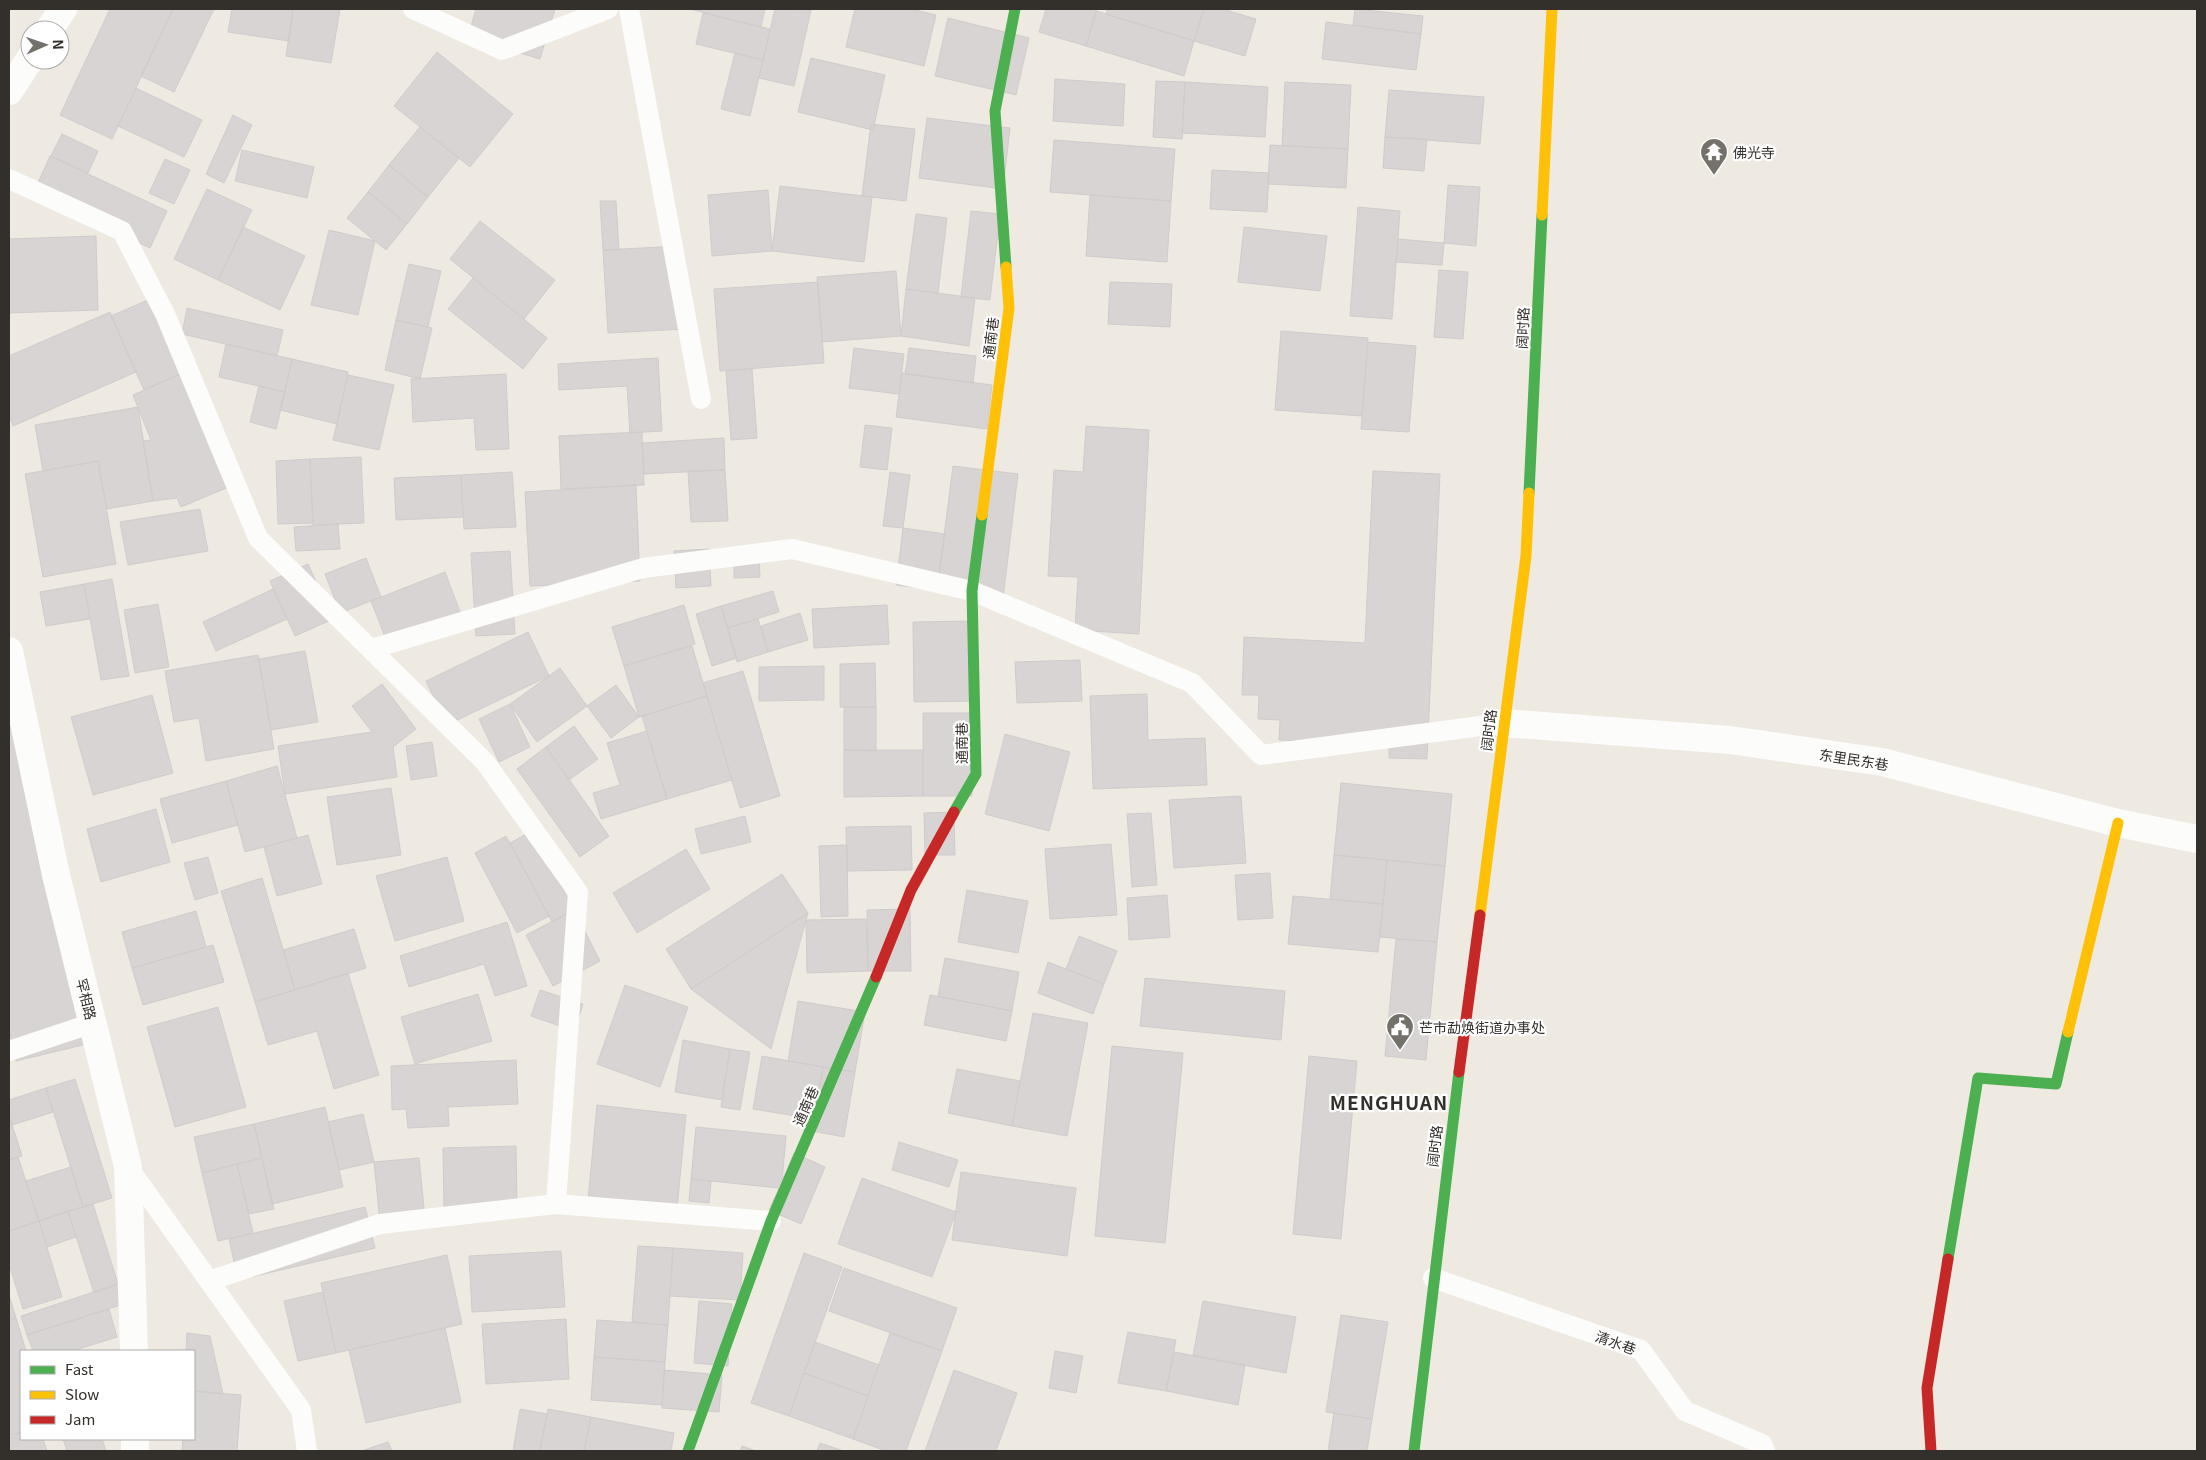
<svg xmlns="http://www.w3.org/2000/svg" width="2206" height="1460" font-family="Georgia,'Noto Sans SC',serif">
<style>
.building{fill:#d8d4d3;stroke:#d0cccb}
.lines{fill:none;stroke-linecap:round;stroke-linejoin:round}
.lane{stroke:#fcfcfa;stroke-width:20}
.street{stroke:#fcfcfa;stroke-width:28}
.fast{stroke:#4caf50;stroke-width:11}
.slow{stroke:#ffc107;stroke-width:11}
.jam{stroke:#c62828;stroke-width:11}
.labels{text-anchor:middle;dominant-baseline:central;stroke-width:4.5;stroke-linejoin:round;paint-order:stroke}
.poi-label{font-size:14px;fill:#332f2a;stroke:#fff;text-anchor:start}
.street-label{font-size:14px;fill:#332f2a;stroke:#fff}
.district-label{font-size:19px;font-weight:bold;letter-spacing:1px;fill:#332f2a;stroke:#fff}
</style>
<rect width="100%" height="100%" fill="#eee9e1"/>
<path class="building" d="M110,9H173L112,139L60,115Z
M173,9H214L174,92L141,76Z
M232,9H293L289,41L228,32Z
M293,9H340L331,63L286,56Z
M476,9H555L540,59L468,37Z
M690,9H765L761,27Z
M775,9L811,10L794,86L759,78Z
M855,9H911L936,15L924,66L846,47Z
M1046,9H1097L1086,46L1039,32Z
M1108,9H1204L1194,41L1106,14Z
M1204,9H1222L1256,19L1245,56L1194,41Z
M1355,9L1423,16L1421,34L1353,25Z
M1096,11L1194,41L1184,76L1086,46Z
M703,13L770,29L763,60L696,44Z
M948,18L1029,38L1016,95L935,76Z
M1326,22L1421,34L1416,70L1322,59Z
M437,52L513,114L470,167L394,106Z
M735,53L763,60L750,116L721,109Z
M811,58L885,75L873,130L798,112Z
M1055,79L1125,84L1123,126L1053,121Z
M1156,81L1185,82L1182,139L1153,137Z
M1185,82L1268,87L1265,137L1182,133Z
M1285,82L1351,85L1348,149L1282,146Z
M136,88L202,120L184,157L118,126Z
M1389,90L1484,97L1480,144L1385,137Z
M233,115L252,125L224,183L206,174Z
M927,118L1010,128L1003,189L919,178Z
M871,124L915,129L906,201L862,196Z
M420,127L459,158L428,197L389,165Z
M62,134L98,151L88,173L51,156Z
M1385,137L1427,139L1424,171L1383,168Z
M1054,140L1175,149L1171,201L1050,192Z
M1270,145L1348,149L1346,188L1268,184Z
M242,150L314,167L307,198L235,181Z
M50,156L167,211L150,248L34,192Z
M165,159L190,170L174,204L149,193Z
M389,165L428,197L407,224L368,192Z
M1212,170L1269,173L1267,212L1210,209Z
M1448,185L1480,187L1476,246L1444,243Z
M780,186L872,197L864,262L772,251Z
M207,189L252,210L218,280L174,259Z
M768,190L772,251L712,256L708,195Z
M368,192L407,224L386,250L347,218Z
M1090,195L1171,201L1167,262L1086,256Z
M600,201H616L619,250H603Z
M1358,207L1400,211L1392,319L1350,316Z
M971,211L1000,214L990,300L961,297Z
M916,214L947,218L938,293L906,289Z
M480,221L555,280L524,319L450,259Z
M243,227L305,256L280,310L218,280Z
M1244,227L1327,236L1320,291L1238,282Z
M329,230L375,241L358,315L311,305Z
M96,236L98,310L9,313V239Z
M1398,239L1444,243L1442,265L1396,262Z
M680,246L685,329L608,333L603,250Z
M409,264L441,271L428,327L396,320Z
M1439,270L1468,272L1463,339L1434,337Z
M896,271L901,336L822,342L817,277Z
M473,278L547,338L523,369L448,309Z
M818,282L824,363L720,371L714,289Z
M1110,282L1172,284L1170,327L1108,324Z
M906,289L975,298L969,346L901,336Z
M155,297L187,371L144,390L111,316Z
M187,308L283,330L277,356L182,334Z
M110,312L136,372L13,426L9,415V356Z
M396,320L432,328L420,379L385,370Z
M1281,331L1368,338L1362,416L1275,410Z
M1368,342L1416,346L1409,432L1361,429Z
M226,344L292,359L285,392L219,377Z
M854,348L904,354L899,394L849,388Z
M909,348L976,356L973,383L905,374Z
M658,358L662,431L630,433L627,386L559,390L558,364Z
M292,359L348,372L337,424L280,410Z
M752,369L757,438L731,440L726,371Z
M187,371L236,484L181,507L177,498L153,501L143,441L151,440L133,395Z
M902,373L992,385L987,429L896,417Z
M506,374L509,449L476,450L474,418L413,422L411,379Z
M348,375L394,385L379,450L333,440Z
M259,386L285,392L276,429L250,422Z
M138,407L153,501L107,509L98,461L43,471L35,425Z
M865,425L892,428L887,470L860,467Z
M1086,426L1149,430L1139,634L1075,630L1078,577L1048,576L1054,470L1083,472Z
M642,432L644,485L561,489L559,436Z
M724,438L725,470L644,474L642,443Z
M361,457L364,523L313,525L310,459Z
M310,459L313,523L278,524L276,461Z
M98,461L116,564L43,577L25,474Z
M953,466L1018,474L1003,598L937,590Z
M725,470L728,521L691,522L688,471Z
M1373,471L1440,474L1427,759L1389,758V745L1279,740L1280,720L1258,719L1259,695H1242L1244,637L1365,643Z
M512,472L516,527L464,529L461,475Z
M890,472L910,475L903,528L883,526Z
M461,475L463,517L396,520L394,478Z
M636,485L640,581L530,586L525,492Z
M200,509L208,551L128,565L120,522Z
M338,524L340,549L296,551L294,527Z
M903,528L945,534L937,590L896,585Z
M709,549L711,586L676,588L674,551Z
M510,551L515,634L476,636L471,553Z
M759,553L760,577L734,578V554Z
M366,558L381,597L340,613L325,574Z
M308,564L333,619L295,636L270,581Z
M445,572L462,617L388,645L371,601Z
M112,579L129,676L101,680L84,584Z
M84,584L90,619L46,626L40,592Z
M273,589L287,619L216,651L203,622Z
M773,591L779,612L727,628L721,606Z
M158,604L169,667L135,673L124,610Z
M684,605L695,644L624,666L612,627Z
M887,605L889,644L814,648L812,609Z
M721,606L737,658L712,666L696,614Z
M800,613L808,640L768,652L761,626Z
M758,619L768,652L737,662L727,628Z
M975,621L976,701L914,702L913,622Z
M528,632L549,676L447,725L426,681Z
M692,646L707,696L639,717L624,666Z
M305,651L318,722L271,730L259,659Z
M258,655L274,749L206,761L199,718L174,722L165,671Z
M1080,660L1082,701L1017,703L1015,662Z
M875,663L876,707H840V664Z
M824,666V700L759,701V667Z
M560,668L587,706L537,742L510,704Z
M743,671L780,796L740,808L703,683Z
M382,684L416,729L393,747L397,777L285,794L278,746L372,732L352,706Z
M616,685L639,717L611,738L587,706Z
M1147,694L1148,740L1205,738L1207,785L1093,789L1090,696Z
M152,695L173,773L93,795L71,717Z
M707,696L732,780L667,799L642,716Z
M510,704L530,747L499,762L479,719Z
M844,707H876V751L844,750Z
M923,713H971L972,796H923Z
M9,718L87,1044L16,1061L9,1029Z
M574,726L598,759L569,780L546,747Z
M647,731L667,799L601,819L593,793L620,785L607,743Z
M1005,734L1070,752L1049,831L985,814Z
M432,742L437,776L411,780L406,746Z
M546,747L609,836L580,857L517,769Z
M844,750H923V796L844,797Z
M277,766L297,838L245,852L226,781Z
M226,781L238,825L172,843L160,799Z
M1341,783L1452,794L1445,866L1334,855Z
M391,788L401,855L337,865L327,797Z
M1241,796L1246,863L1174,868L1169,800Z
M156,809L170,862L101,882L87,829Z
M954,812L955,855H925L924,813Z
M1151,813L1157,885L1132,887L1127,814Z
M745,816L751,842L701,854L695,829Z
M911,826L912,870L847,871L846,827Z
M532,831L574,910L552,922L510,843Z
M308,835L322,884L277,896L264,847Z
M506,836L549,916L517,933L475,853Z
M1111,844L1117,915L1050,919L1045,849Z
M847,845L848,916L821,917L819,846Z
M686,849L710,889L637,933L613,893Z
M1334,855L1387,860L1383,904L1330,899Z
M208,857L218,893L195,900L184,863Z
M447,857L464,921L395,941L376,876Z
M1387,860L1445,866L1437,942L1380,937Z
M1270,873L1273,918L1238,920L1235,875Z
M782,874L808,913L691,989L666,949Z
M262,878L295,990L255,1002L221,891Z
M967,890L1028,901L1018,953L958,942Z
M1167,895L1170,937L1129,940L1127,898Z
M1293,896L1383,904L1378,952L1288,944Z
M910,909L911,971H868L867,910Z
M574,910L600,961L553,986L526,935Z
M196,911L206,947L132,968L122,932Z
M808,913L806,920L771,1049L691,989Z
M866,919L868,971L807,973L806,920Z
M507,922L527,986L495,996L484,964L409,987L400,956Z
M354,929L366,968L295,990L283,950Z
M1079,936L1117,951L1104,984L1066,969Z
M1396,939L1437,942L1426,1060L1385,1056Z
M213,945L224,982L143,1005L132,968Z
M945,958L1019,972L1012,1011L938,996Z
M1048,962L1104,984L1093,1014L1038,993Z
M348,973L379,1075L334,1089L317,1031L268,1045L255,1002Z
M1145,978L1285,991L1281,1040L1140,1026Z
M625,985L688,1007L660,1087L597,1064Z
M540,990L583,1004L574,1031L531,1016Z
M478,994L492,1041L415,1064L401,1017Z
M930,995L1012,1011L1006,1041L924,1025Z
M798,1001L865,1012L855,1072L788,1061Z
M218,1007L246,1107L175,1127L147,1027Z
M1033,1013L1088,1023L1067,1136L1012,1126Z
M683,1040L730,1049L722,1100L675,1092Z
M1112,1046L1183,1053L1165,1243L1095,1236Z
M730,1049L750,1052L740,1110L721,1107Z
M762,1056L823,1067L814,1119L753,1109Z
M1309,1056L1357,1061L1341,1239L1293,1234Z
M516,1060L518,1104L448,1107L449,1126L408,1128L406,1109L392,1110L391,1066Z
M823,1067L855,1072L844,1137L812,1131Z
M957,1069L1020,1081L1012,1126L948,1113Z
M75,1079L112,1198L83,1207L46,1088Z
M46,1088L53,1112L12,1125L9,1115V1100Z
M597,1105L686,1115L677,1209L588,1200Z
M325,1107L343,1187L272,1204L254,1124Z
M363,1114L374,1162L339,1170L328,1122Z
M9,1115L22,1156L9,1160Z
M254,1124L262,1158L202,1173L194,1137Z
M696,1127L786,1136L782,1181L794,1153L825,1167L801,1224L769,1210L779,1188L691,1179Z
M899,1142L958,1160L949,1187L892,1170Z
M516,1146L517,1207L444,1209L443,1148Z
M18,1157L39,1221L9,1231V1160Z
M262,1158L274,1209L249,1214L237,1164Z
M419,1158L426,1228L381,1232L374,1162Z
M237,1164L253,1233L218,1241L202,1173Z
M71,1167L83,1207L39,1221L26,1181Z
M961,1172L1076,1188L1067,1256L952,1240Z
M862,1178L956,1212L932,1277L838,1244Z
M691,1179L711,1181L709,1203L689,1201Z
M93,1204L118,1284L94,1293L68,1211Z
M365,1207L375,1248L238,1280L229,1239Z
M68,1211L76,1237L47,1247L39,1221Z
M39,1221L62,1297L23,1309L9,1264V1231Z
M638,1246L673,1248L668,1325L632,1322Z
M673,1248L743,1253L740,1300L670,1296Z
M561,1251L565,1307L472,1312L469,1256Z
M804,1253L842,1267L789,1416L751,1403Z
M447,1255L462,1324L336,1353L321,1283Z
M844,1268L957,1308L942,1351L829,1311Z
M118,1284L124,1304L27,1335L21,1316Z
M323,1292L336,1353L298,1361L284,1301Z
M9,1295L16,1318L9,1321Z
M699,1301L732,1304L728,1366L694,1363Z
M1203,1301L1296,1317L1286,1373L1193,1356Z
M109,1309L117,1337L72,1351H33L27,1335Z
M1341,1315L1388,1322L1372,1419L1326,1412Z
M16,1318L26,1351H21V1432L9,1436V1321Z
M566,1319L569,1379L486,1384L482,1324Z
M597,1320L668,1325L665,1362L594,1357Z
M445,1328L461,1402L366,1423L349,1350Z
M1128,1332L1176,1340L1166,1391L1118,1383Z
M187,1333L210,1336L223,1394L194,1391V1351H186Z
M890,1333L942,1351L906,1451H886L853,1439Z
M815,1342L879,1365L868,1396L804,1373Z
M1055,1351L1083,1356L1076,1393L1049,1388Z
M1174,1352L1245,1365L1238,1405L1166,1391Z
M594,1357L665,1362L662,1405L591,1400Z
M664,1370L722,1375L719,1412L662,1408Z
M954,1370L1017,1393L996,1451H925Z
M804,1373L868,1396L853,1439L789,1416Z
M194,1391L241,1395L237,1451H182L183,1439H194Z
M520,1409L547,1414L540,1451H513Z
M548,1409L591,1417L584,1451H540Z
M1334,1413L1372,1419L1367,1451H1328Z
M591,1417L674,1433L671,1451H584Z
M21,1433V1439H43L47,1451H9V1438Z
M63,1439H102L106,1451H67Z
M388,1442L392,1451H361Z
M820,1443L844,1451H817Z
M742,1446L756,1451H740Z"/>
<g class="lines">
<path class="lane" d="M413,9L502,50L608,9
M629,9L701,399
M9,179L122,231L165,314L258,538L485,762L578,892L556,1204
M371,649L643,568L792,549L972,591L1192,683L1261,755L1503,723
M9,1051L93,1023
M128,1167L301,1410L307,1451
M1433,1278L1641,1350L1685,1411L1762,1444L1765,1451
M209,1281L380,1224L556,1204L771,1221"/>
<path class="street" d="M49,30L63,9
M9,91L30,59
M9,651L56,875L128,1167L134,1351
M1503,723L1730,740L1882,762L2118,823L2197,839
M135,1439V1451"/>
<path class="fast" d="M1006,267L995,111L1015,9
M1529,493L1542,215
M954,812L976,774L972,591L982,515
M1948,1259L1978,1078L2056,1084L2068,1032
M688,1451L771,1221L876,977
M1414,1451L1459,1072"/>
<path class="slow" d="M1542,215L1552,9
M982,515L1009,308L1006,267
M1480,915L1526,556L1529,493
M2068,1032L2118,823"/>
<path class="jam" d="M876,977L911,890L954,812
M1459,1072L1480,915
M1931,1451L1927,1388L1948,1259"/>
</g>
<defs>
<symbol id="temple-pin" viewBox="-11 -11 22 30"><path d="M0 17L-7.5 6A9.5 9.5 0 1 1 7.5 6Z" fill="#74706a" stroke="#fff"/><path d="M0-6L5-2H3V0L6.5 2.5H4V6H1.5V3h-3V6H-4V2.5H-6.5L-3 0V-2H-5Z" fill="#fff"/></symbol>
<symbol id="civic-pin" viewBox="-11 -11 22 30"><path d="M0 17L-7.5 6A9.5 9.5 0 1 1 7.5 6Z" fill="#74706a" stroke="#fff"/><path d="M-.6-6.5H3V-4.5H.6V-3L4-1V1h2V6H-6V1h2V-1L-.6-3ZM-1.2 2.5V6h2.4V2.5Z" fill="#fff"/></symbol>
</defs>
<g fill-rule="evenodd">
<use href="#temple-pin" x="1698" y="136" width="32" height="43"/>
<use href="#civic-pin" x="1384" y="1011" width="32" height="43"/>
</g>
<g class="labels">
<g class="poi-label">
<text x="1733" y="152">佛光寺</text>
<text x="1419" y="1027">芒市勐焕街道办事处</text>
</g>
<g class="street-label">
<text transform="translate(1522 328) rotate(-87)">阔时路</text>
<text transform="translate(990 338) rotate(-83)">通南巷</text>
<text transform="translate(1488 730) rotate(-83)">阔时路</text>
<text transform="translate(961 743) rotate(-91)">通南巷</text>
<text transform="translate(1854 759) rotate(9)">东里民东巷</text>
<text transform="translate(87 999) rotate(76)">罕相路</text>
<text transform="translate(805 1106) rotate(-66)">通南巷</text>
<text transform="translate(1434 1146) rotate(-83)">阔时路</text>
<text transform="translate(1616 1342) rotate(20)">清水巷</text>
</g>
<g class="district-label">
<text x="1389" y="1101">MENGHUAN</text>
</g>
</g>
<rect width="2206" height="1460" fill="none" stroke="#332f2a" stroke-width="20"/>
<rect x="20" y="1350" width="175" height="90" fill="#ffffff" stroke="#adacaa"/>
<rect x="30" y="1366" width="25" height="8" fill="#4caf50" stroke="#adacaa"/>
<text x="65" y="1375" font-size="15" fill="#332f2a">Fast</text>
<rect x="30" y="1391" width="25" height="8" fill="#ffc107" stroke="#adacaa"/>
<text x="65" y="1400" font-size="15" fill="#332f2a">Slow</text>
<rect x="30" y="1416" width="25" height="8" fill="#c62828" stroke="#adacaa"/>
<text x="65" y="1425" font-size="15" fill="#332f2a">Jam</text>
<g transform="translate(45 45) rotate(88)"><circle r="24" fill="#ffffff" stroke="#adacaa"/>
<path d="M0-4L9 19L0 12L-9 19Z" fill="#74706a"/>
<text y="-8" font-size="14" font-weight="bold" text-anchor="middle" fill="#332f2a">N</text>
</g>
</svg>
